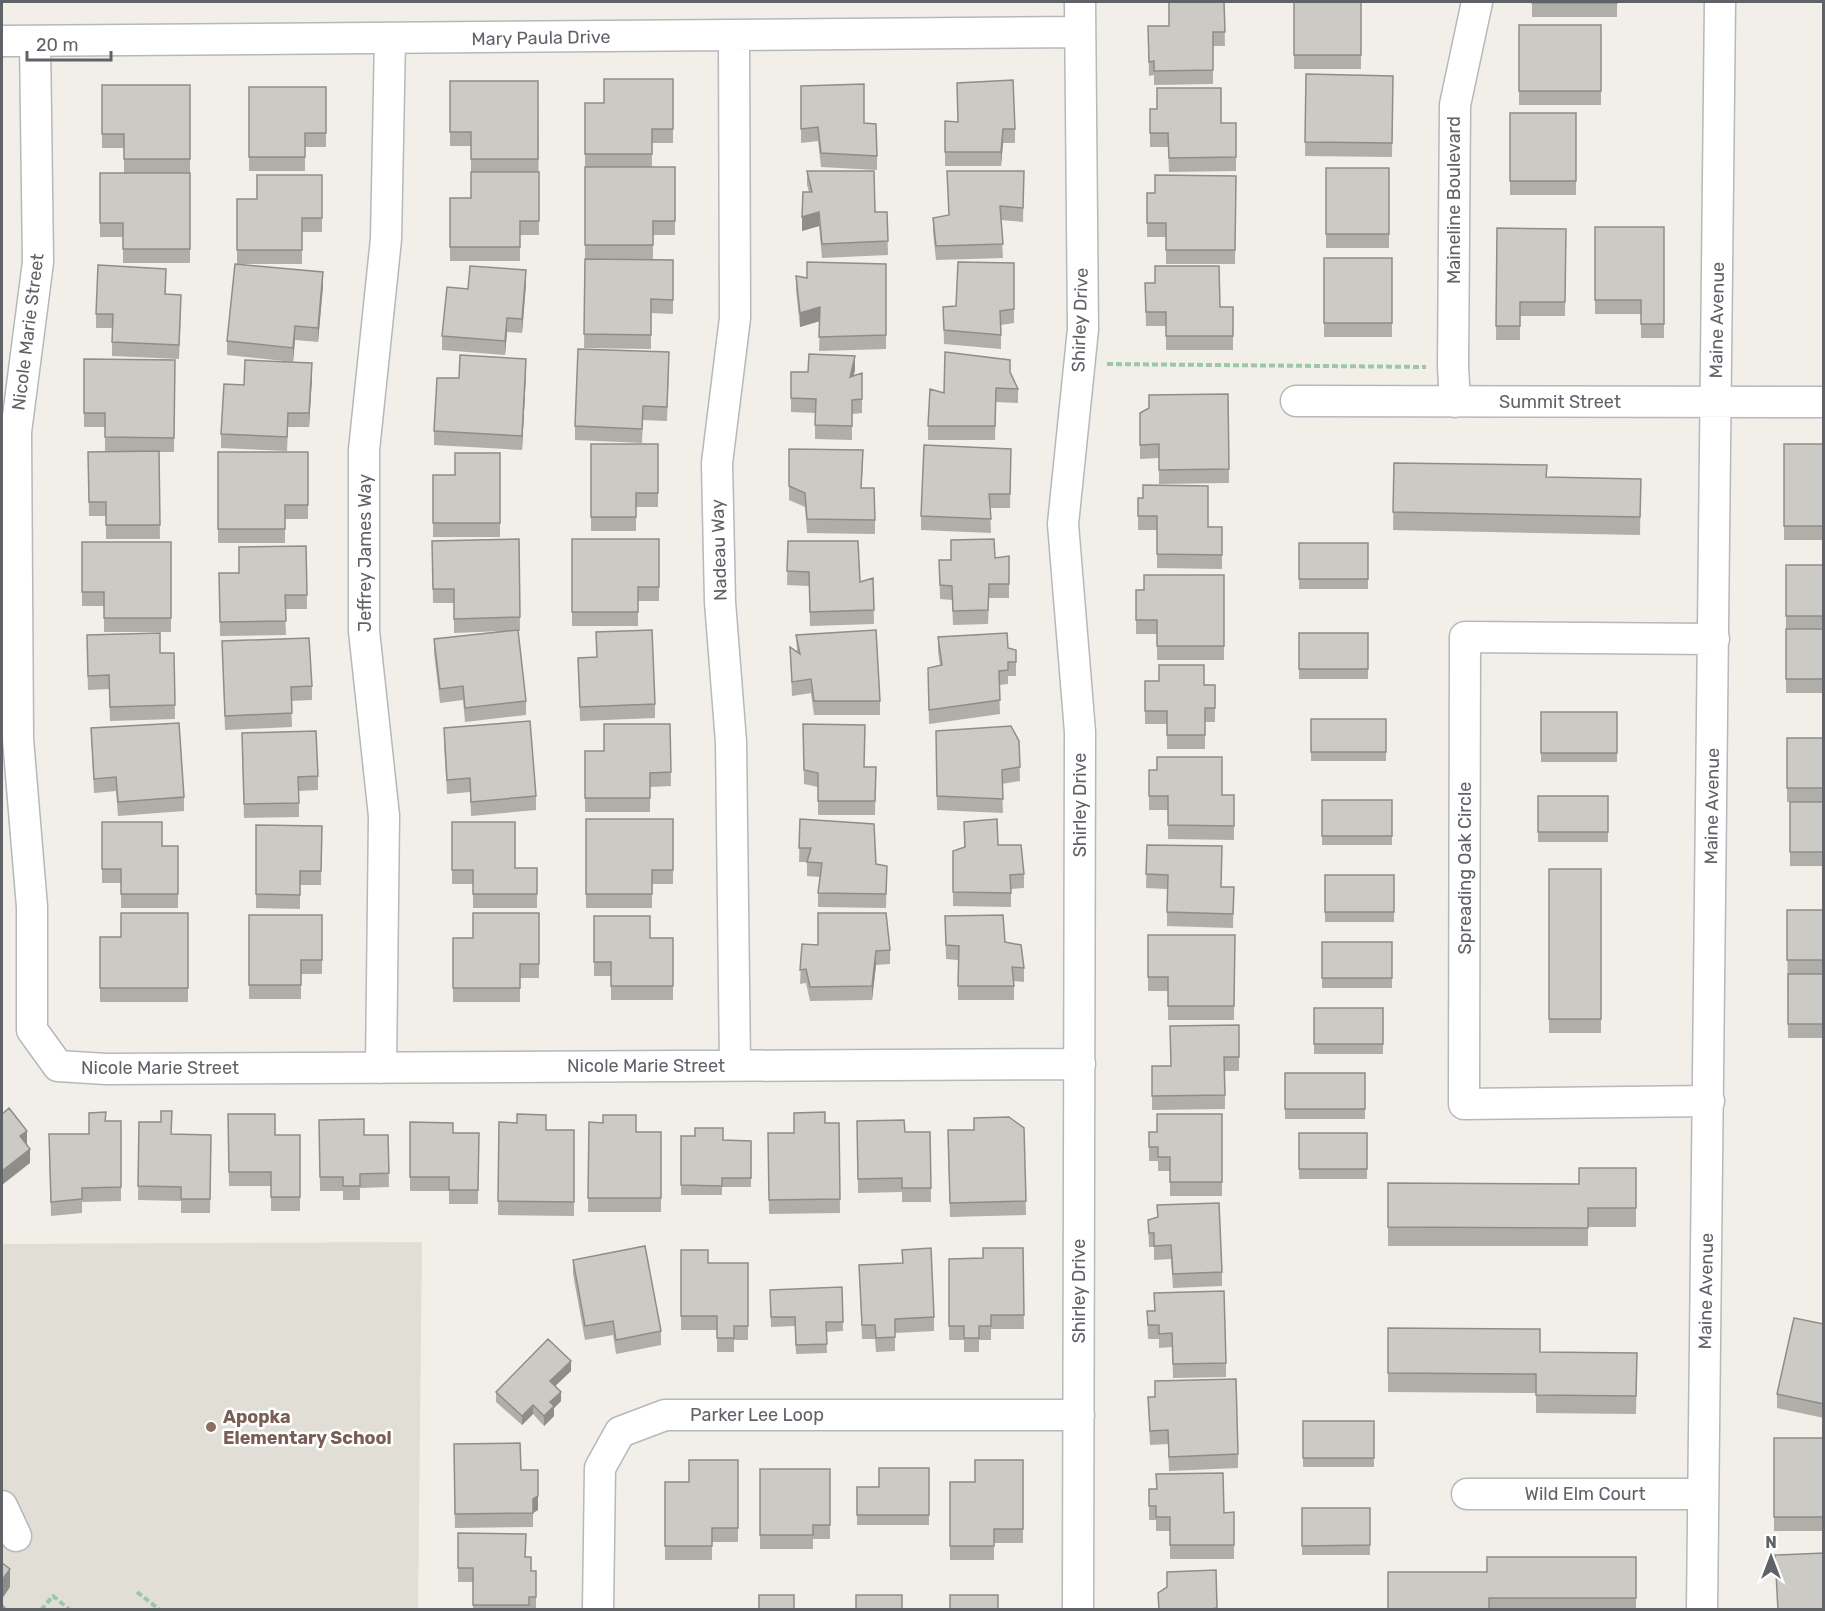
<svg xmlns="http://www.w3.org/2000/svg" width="1825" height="1611" font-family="Rubik,sans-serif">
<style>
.education{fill:#e1ded6}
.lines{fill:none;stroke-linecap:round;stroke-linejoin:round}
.minor-casing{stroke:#b5b8bc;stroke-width:33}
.path{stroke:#9cc7a9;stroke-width:4;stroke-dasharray:6 3;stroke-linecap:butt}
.minor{stroke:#fff;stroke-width:30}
.wall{fill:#afaea9}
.shaded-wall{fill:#8f8d8a}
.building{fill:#cccac5;stroke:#8f8d8a;stroke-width:1.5}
.education-dot{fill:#8d6e63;stroke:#fff;stroke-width:2}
.labels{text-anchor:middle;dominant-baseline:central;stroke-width:5;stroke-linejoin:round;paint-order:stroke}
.street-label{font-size:18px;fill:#5f6368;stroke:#fff}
.education-label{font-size:18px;font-weight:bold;fill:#785e54;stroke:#fff;text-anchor:start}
</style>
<rect width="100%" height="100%" fill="#f1efe8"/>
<path class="education" d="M422,1242L418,1609H2V1244Z"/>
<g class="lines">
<defs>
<path id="minor" d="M734,36L735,318L717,463L720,602L731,742L735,1065
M2,41L1080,32
M35,42L38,262L16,432L18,739L32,907V1030L58,1066L106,1069L1080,1064
M1296,401L1824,402
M1455,402L1453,367L1455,105L1477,2
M381,1068L384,816L364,631V450L386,239L390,39
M1709,1101L1464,1104L1465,637L1714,639
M1467,1494H1703
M2,1506L16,1536
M598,1610L600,1468L620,1432L665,1415H1079
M1078,1610L1080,732L1063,524L1083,329L1080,2
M1702,1610L1720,2"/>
</defs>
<use href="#minor" class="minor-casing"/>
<path class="path" d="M1107,364L1426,367
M137,1592L160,1610
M41,1610L53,1596L70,1610"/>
<use href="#minor" class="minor"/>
</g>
<path class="wall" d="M1224,2L1225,46H1213V84L1154,85V75L1149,76L1148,26H1169Z
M1294,2H1361V69H1294Z
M1532,2H1617V17H1532Z
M1519,25H1601V105H1519Z
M1306,74L1393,76L1392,157L1305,156Z
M673,79V143H652V167H675V235H653V259H585V103H604Z
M450,81H538L539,235H520V261H450V198H471V146H450Z
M102,85H190V173H124V148H102Z
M801,86L864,124L877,156V170L821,167L818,141L801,143Z
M249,87H326V147H305V171H249Z
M1150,109L1221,123H1236V171L1169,172L1168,147H1150Z
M1510,113H1576V195H1510Z
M945,121L1015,129V143H1003L1001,166H945Z
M1326,168H1389V248H1326Z
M807,171L875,212H887L888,255L822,258L819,226L802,231L809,192L807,185Z
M1024,171L1023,222L1001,220L1003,258L936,260L933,232V218L948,216Z
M100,173H190V263H123V237H100Z
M322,175V232H302V264H237V199H257Z
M1236,176L1235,264H1166V237H1147V193H1155Z
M1595,227H1664V338H1641V314H1595Z
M1497,228L1566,229L1565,316H1520V340H1496Z
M1324,258H1392V337H1324Z
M585,259L673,260V314L651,313V349L584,348Z
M1014,263V323L1001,325V349L944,344L943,307L956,306Z
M886,264V349L819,351L820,321L800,327L796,290V276L807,278Z
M166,283V294L181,309L179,359L112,356V328H96V314Z
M1145,283L1220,307H1233V350H1166V326H1146Z
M526,284L522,333L507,332L505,355L442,350V336L468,289Z
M323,286L318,342L295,340L293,362L227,355V341Z
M84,359L175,360L174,452H159L160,539H106V516H89L88,452L150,451H105V427H84Z
M669,366L667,421L643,420L642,443L575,440V426Z
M855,370L853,376L862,373V413L852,414V440L815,439V413L791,412V372Z
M1010,372L1018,389V403L996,402L995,440H928V426L944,393Z
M526,373L522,450L434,445V431L459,378Z
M312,377L309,427H288L287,451L221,448V434L244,385Z
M1228,394L1229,483L1159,484V458L1140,459V413Z
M591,444H658V507H636V531H591Z
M1784,444H1824V540H1784Z
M789,449L863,464L861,488L875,520V534L807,533L805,507L789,500Z
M1011,449L1010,508H990L991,533L921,530V516Z
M218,452H308V519H285V543H218Z
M500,453V537H433V475H455Z
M1394,463L1547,477L1641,479L1640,535L1393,530Z
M1138,498L1208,527H1222V569L1157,568V530H1138Z
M519,539L520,631H518L526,701V715L465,722L463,700L440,703L434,653V639L502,631L454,633V603H433L432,541Z
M572,539H659V601H638V626H572Z
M788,541L860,582L873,578L874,624L810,626L809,586L787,585Z
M82,542H171V632H104V606H82Z
M1299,543H1368V589H1299Z
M306,546L307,609H285L286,635L220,636L219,573H239Z
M1009,556V598H989L988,624L953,625L952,600L940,599L939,560L995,558Z
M1786,565H1824V693H1786Z
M1224,575V660H1157V634H1136V590H1144Z
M596,632L655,704V718L580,721L578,658L597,657Z
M1299,633H1368V679H1299Z
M796,635L880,701V715H814L811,693L792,696L790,647L797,651Z
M938,637L1008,648L1016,650V676H1008V684L999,685L1000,714L929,724L928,682L940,666L938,651Z
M222,641L312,686V700L291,701L292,727L225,730Z
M87,649L160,653H174L175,719L110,721L109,689L88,690Z
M1145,681L1215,685V722H1205V749H1167V724H1145Z
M1541,712H1617V762H1541Z
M1311,719H1386V761H1311Z
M670,724L671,786L650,787V812H585V751H604Z
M803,724L864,767H876L875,815H818V787L804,784Z
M91,728L184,797V811L118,816L116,791L94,793Z
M444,728L536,796V810L471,816L470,792L447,794L444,742Z
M936,731L1019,741L1020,781L1002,784L1003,813L937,810Z
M242,733L318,776V790L299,791V817L244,818Z
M1787,738H1824V802H1787Z
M1149,770L1222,795H1234V840L1168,839V810H1149Z
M1538,796H1608V842H1538Z
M1322,800H1392V845H1322Z
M1790,802H1824V866H1790Z
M586,819H673V884H652V908H586Z
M800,819L876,864L887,866L886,908L818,907V893L820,877L807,876V862H799Z
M102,822L162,846H178V908H121V883H102Z
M452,822L515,868H537V908H473V884H452Z
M964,822L998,845L1024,874V888L1011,889V907L953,906V851L964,848Z
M256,825L322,826L321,885H300V909L256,908Z
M1147,845L1221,887H1234L1233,928L1167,926V889L1146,888Z
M1549,869H1601V1033H1549Z
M1325,875H1394V922H1325Z
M1787,910H1824V1038H1788Z
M188,913V1002H100V937H121Z
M539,913V978H520V1002H453V938H473Z
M249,915H322V974H301V999H249Z
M594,916L650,938H673V1000H611V976H594Z
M945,916L1005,942L1024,968V982L1014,981V1000H958V960L946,959Z
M1235,935L1234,1020H1168V991H1148V977Z
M1322,942H1392V988H1322Z
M802,944L890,950V964L876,965L872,1000L810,1001L806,983L800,984Z
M1314,1008H1383V1054H1314Z
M1239,1025V1071H1225V1109L1152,1110V1066H1171Z
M1285,1073H1365V1119H1285Z
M228,1114L275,1135H300V1211H271V1186H229Z
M1222,1114V1196H1170V1171H1158V1161H1149V1132H1157Z
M319,1120L364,1135H388L389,1187L360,1188V1200H343V1191H320Z
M106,1121H121V1201L82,1202V1213L51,1216L49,1148L89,1134Z
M857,1121L905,1132H930L931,1202H902V1192L858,1193Z
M139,1122L171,1134L211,1135L210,1213H181V1201L138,1200Z
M410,1122L453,1133H479L478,1204H449V1191H410Z
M499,1122L546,1130H574V1216L498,1215Z
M589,1122L603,1123L636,1132H661V1212H588Z
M825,1123H839L840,1213L769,1214L768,1133H794Z
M1024,1128L1026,1215L950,1217L948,1144L974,1130Z
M1299,1133H1367V1179H1299Z
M681,1136L723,1140L751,1141V1187H722V1195H681Z
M1636,1168V1227H1588V1246H1388V1183L1579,1184Z
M1157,1205L1222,1272V1286L1173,1288L1171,1259L1154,1260V1247H1149L1148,1220L1157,1217Z
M1023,1248L1024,1329H991V1340H979V1352H964V1340H949V1259L983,1258Z
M681,1250L708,1263H748V1340H734V1352H717V1330H681Z
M573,1260L661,1331V1345L616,1354L613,1335L585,1340L573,1274Z
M859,1265L934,1317V1331L895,1333V1351L876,1352L875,1339H862Z
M842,1287L843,1331L826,1332L827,1353L796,1354L795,1326L771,1327L770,1299Z
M1154,1293L1226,1363V1377L1173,1378L1172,1347L1159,1348V1339H1148L1147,1311H1154Z
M1824,1324V1418L1777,1408V1394Z
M1388,1328L1540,1352L1637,1353L1636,1414L1536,1413V1393L1388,1392Z
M571,1371L555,1386L561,1401L554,1408V1416L544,1426L533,1414L522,1425L496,1402V1392Z
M1148,1397L1238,1454V1468L1169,1471L1168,1444L1150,1445Z
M1303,1421H1374V1467H1303Z
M1774,1438H1824V1531H1774Z
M454,1444L521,1470L538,1510L533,1513V1527L455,1528Z
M738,1460V1542H712V1560H665V1482H689Z
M1023,1460V1543H994V1560H950V1482H975Z
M929,1468V1525H857V1487H879Z
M760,1469H830V1539H813V1549H760Z
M1149,1489L1224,1513L1234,1512V1559H1170V1531H1156V1520H1149Z
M1302,1508H1370V1555H1302Z
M458,1533L526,1557L531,1571H536V1610H473V1582H458Z
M1636,1557V1610H1388L1487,1572Z"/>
<path class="shaded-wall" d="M1003,129V143L1001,166V152Z
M819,212V226L802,231V217Z
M526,270V284L522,333V319Z
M323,272V286L318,342V328Z
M820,307V321L800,327V313Z
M507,318V332L505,355V341Z
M295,326V340L293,362V348Z
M855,356V370L850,391V377Z
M526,359V373L522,450V436Z
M312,363V377L309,427V413Z
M876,951V965L872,1000V986Z
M27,1131V1145L20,1136Z
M30,1149V1163L2,1185V1171Z
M571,1361V1371L550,1391V1381Z
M561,1392V1401L554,1408V1416L544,1426V1416L550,1402Z
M533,1405V1414L522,1425V1416Z
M538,1496V1510L533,1513V1499Z
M10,1569V1587L2,1599V1580Z"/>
<path class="building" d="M1169,2H1224L1225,32H1213V70L1154,71V61L1149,62L1148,26H1169Z
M1294,2H1361V55H1294Z
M1532,2H1617V3H1532Z
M1519,25H1601V91H1519Z
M1306,74L1393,76L1392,143L1305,142Z
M604,79H673V129H652V154H585V103H604Z
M1013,80L1015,129H1003L1001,152H945V121L958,122L957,83Z
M450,81H538V159H471V132H450Z
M864,84V123L876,124L877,156L821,153L818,127L801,129V86Z
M102,85H190V159H124V134H102Z
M249,87H326V133H305V157H249Z
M1157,88H1221V123H1236V157L1169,158L1168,133H1150V109H1157Z
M1510,113H1576V181H1510Z
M585,167H675V221H653V245H585Z
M1326,168H1389V234H1326Z
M807,171H874L875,212H887L888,241L822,244L819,212L802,217L803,192H812Z
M947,171H1024L1023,208L1000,206L1003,244L936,246L933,218L949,215Z
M471,172H539V221H520V247H450V198H471Z
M100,173H190V249H123V223H100Z
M257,175H322V218H302V250H237V199H257Z
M1155,175L1236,176L1235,250H1166V223H1147V193H1155Z
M1595,227H1664V324H1641V300H1595Z
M1497,228L1566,229L1565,302H1520V326H1496Z
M1324,258H1392V323H1324Z
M585,259L673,260V300L651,299V335L584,334Z
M807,262L886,264V335L819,337L820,307L800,313L796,276L807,278Z
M958,262L1014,263V309L1000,311L1001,335L944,330L943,307L956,306Z
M235,264L323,272L318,328L295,326L293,348L227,341Z
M98,265L166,269L165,294L181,295L179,345L112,342L113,314H96Z
M470,266L526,270L522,319L507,318L505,341L442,336L447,287L468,289Z
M1155,266H1219L1220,307H1233V336H1166V312H1146L1145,283H1155Z
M578,349L669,352L667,407L643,406L642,429L575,426Z
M945,352L1010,360V372L1018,389L996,388L995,426H928L930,389L944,393Z
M809,354L855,356L850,377L862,373V399L852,400V426L815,425L816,399L791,398V372H808Z
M460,355L526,359L522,436L434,431L437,378H459Z
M84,359L175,360L174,438L105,437V413H84Z
M245,360L312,363L309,413H288L287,437L221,434L224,384L244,385Z
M1228,394L1229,469L1159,470V444L1140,445V413L1149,408V395Z
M591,444H658V493H636V517H591Z
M1784,444H1824V526H1784Z
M924,445L1011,449L1010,494H989L991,519L921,516Z
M789,449L863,450L861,488H874L875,520L807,519L805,493L789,486Z
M159,451L160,525H106V502H89L88,452Z
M218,452H308V505H285V529H218Z
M455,453H500V523H433V475H455Z
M1394,463L1547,465L1546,477L1641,479L1640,517L1393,512Z
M1143,485L1208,486V527H1222V555L1157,554V516H1138V498H1143Z
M519,539L520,617L454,619V589H433L432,541Z
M572,539H659V587H638V612H572Z
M994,539L995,558L1009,556V584H989L988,610L953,611L952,586L940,585L939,560H951V540Z
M788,541H858L860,582L873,578L874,610L810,612L809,572L787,571Z
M82,542H171V618H104V592H82Z
M1299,543H1368V579H1299Z
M306,546L307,595H285L286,621L220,622L219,573H239V547Z
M1786,565H1824V616H1786Z
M1144,575H1224V646H1157V620H1136V590H1144Z
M1786,629H1824V679H1786Z
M518,630L526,701L465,708L463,686L440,689L434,639Z
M652,630L655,704L580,707L578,658L597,657L596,632Z
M876,630L880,701H814L811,679L792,682L790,647L800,654L796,635Z
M160,633V653H174L175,705L110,707L109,675L88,676L87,635Z
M1007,633L1008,648L1016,650V662H1008V670L999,671L1000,700L929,710L928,668L942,665L938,637Z
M1299,633H1368V669H1299Z
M309,638L312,686L291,687L292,713L225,716L222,641Z
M1159,665H1204V685H1215V708H1205V735H1167V711H1145V681H1159Z
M1541,712H1617V753H1541Z
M1311,719H1386V752H1311Z
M530,721L536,796L471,802L470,778L447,780L444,728Z
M179,723L184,797L118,802L116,777L94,779L91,728Z
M604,724H670L671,772L650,773V798H585V751H604Z
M803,724L865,725L864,767H876L875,801H818V773L804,770Z
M1011,726L1019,741L1020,767L1002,770L1003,799L937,796L936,731Z
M316,731L318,776L298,777L299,803L244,804L242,733Z
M1787,738H1824V788H1787Z
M1157,757H1222V795H1234V826L1168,825V796H1149V770H1157Z
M1538,796H1608V832H1538Z
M1322,800H1392V836H1322Z
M1790,802H1824V852H1790Z
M586,819H673V870H652V894H586Z
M800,819L874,824L876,864L887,866L886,894L818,893L822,863L807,862L811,848H799Z
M997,819L998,845H1021L1024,874L1010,875L1011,893L953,892V851L965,847L964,822Z
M102,822H162V846H178V894H121V869H102Z
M452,822H515V868H537V894H473V870H452Z
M256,825L322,826L321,871H300V895L256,894Z
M1147,845L1222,846L1221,887H1234L1233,914L1167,912L1168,875L1146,874Z
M1549,869H1601V1019H1549Z
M1325,875H1394V912H1325Z
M1787,910H1824V960H1787Z
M121,913H188V988H100V937H121Z
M473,913H539V964H520V988H453V938H473Z
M818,913H886L890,950L876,951L872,986L810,987L806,969L800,970L802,944L818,945Z
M249,915H322V960H301V985H249Z
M1003,915L1005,942L1021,945L1024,968L1012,967L1014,986H958L959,946L946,945L945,916Z
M594,916H650V938H673V986H611V962H594Z
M1148,935H1235L1234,1006H1168V977H1148Z
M1322,942H1392V978H1322Z
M1788,974H1824V1024H1788Z
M1314,1008H1383V1044H1314Z
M1239,1025V1057H1224L1225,1095L1152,1096V1066H1171L1170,1026Z
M1285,1073H1365V1109H1285Z
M9,1108L27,1131L20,1136L30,1149L2,1171V1114Z
M161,1111H172L171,1134L211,1135L210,1199H181V1187L138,1186L139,1122H161Z
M106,1112L105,1121H121V1187L82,1188V1199L51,1202L49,1134H89V1113Z
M825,1112V1123H839L840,1199L769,1200L768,1133H794V1113Z
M228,1114H275V1135H300V1197H271V1172H229Z
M517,1114L546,1115V1130H574V1202L498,1201L499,1122L517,1123Z
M1157,1114H1222V1182H1170V1157H1158V1147H1149V1132H1157Z
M603,1115H636V1132H661V1198H588L589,1122L603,1123Z
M1009,1117L1024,1128L1026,1201L950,1203L948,1130H974V1118Z
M364,1119V1135H388L389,1173L360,1174V1186H343V1177H320L319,1120Z
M904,1120L905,1132H930L931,1188H902V1178L858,1179L857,1121Z
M410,1122L453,1123V1133H479L478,1190H449V1177H410Z
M695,1128H723V1140L751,1141V1178H722V1186L681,1185V1136H695Z
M1299,1133H1367V1169H1299Z
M1579,1168H1636V1208H1588V1228L1388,1227V1183L1579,1184Z
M1219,1203L1222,1272L1173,1274L1171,1245L1154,1246V1233H1149L1148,1220L1158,1217L1157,1205Z
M645,1246L661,1331L616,1340L613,1321L585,1326L573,1260Z
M931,1248L934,1317L895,1319V1337L876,1338L875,1325H862L859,1265L903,1263L902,1250Z
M983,1248H1023L1024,1315H991V1326H979V1338H964V1326H949V1259L983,1258Z
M681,1250H708V1263H748V1326H734V1338H717V1316H681Z
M842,1287L843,1322H826L827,1344L796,1345L795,1317H771L770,1290Z
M1224,1291L1226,1363L1173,1364L1172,1333L1159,1334V1325H1148L1147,1311H1155L1154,1293Z
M1794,1318L1824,1324V1404L1777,1394Z
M1388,1328L1540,1329V1352L1637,1353L1636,1396L1536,1395V1374L1388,1373Z
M548,1339L571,1361L550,1381L561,1392L550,1402L554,1406L544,1416L533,1405L522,1416L496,1392Z
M1236,1379L1238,1454L1169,1457L1168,1430L1150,1431L1148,1397H1155V1381Z
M1303,1421H1374V1458H1303Z
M1774,1438H1824V1517H1774Z
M520,1443L521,1470H538V1496L533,1499V1513L455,1514L454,1444Z
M689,1460H738V1528H712V1546H665V1482H689Z
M975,1460H1023V1529H994V1546H950V1482H975Z
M879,1468H929V1515H857V1487H879Z
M760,1469H830V1525H813V1535H760Z
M1223,1473L1224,1513L1234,1512V1545H1170V1517H1156V1506H1149V1489H1157L1156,1474Z
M1302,1508H1370V1545L1302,1546Z
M458,1533L526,1534L525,1557H531V1571H536V1597H529V1605H473V1568H458Z
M1824,1553V1610H1778L1775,1555Z
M1487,1557H1636V1598H1489V1610H1388V1572H1487Z
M2,1563L10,1569L2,1580Z
M1216,1570L1217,1608L1204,1610H1159L1158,1593L1167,1587V1572Z
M759,1595H794V1610H759Z
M856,1595H902V1610H856Z
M950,1595H998V1610H950Z
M2,1605L7,1610H2Z"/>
<circle class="education-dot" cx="211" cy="1427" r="6"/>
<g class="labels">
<g class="street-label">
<text transform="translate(541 38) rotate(-1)">Mary Paula Drive</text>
<text transform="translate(1454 200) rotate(-90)">Maineline Boulevard</text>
<text transform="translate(1080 320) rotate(-88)">Shirley Drive</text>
<text transform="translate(1717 320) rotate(-89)">Maine Avenue</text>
<text transform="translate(28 332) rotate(-83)">Nicole Marie Street</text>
<text x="1560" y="402">Summit Street</text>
<text transform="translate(719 550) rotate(-92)">Nadeau Way</text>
<text transform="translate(365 553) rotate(-90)">Jeffrey James Way</text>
<text transform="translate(1080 805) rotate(-90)">Shirley Drive</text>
<text transform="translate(1712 806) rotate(-89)">Maine Avenue</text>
<text transform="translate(1465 868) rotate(-90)">Spreading Oak Circle</text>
<text x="646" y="1066">Nicole Marie Street</text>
<text x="160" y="1068">Nicole Marie Street</text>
<text transform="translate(1079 1291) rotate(-90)">Shirley Drive</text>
<text transform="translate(1706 1291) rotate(-89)">Maine Avenue</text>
<text x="757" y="1415">Parker Lee Loop</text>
<text x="1585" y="1494">Wild Elm Court</text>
</g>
<g class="education-label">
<text x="223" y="1417">Apopka<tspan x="223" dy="21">Elementary School</tspan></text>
</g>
</g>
<rect width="1825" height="1611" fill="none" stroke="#5f6368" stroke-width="6"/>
<g transform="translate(1771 1557)" stroke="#ffffff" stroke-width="4.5" paint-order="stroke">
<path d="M0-4.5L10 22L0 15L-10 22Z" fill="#5f6368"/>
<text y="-9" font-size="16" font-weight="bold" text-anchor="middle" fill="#5f6368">N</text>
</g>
<path d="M27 51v9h84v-9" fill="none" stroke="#5f6368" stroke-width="3"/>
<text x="36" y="51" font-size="18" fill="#5f6368" stroke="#ffffff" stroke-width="4.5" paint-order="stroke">20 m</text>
</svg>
